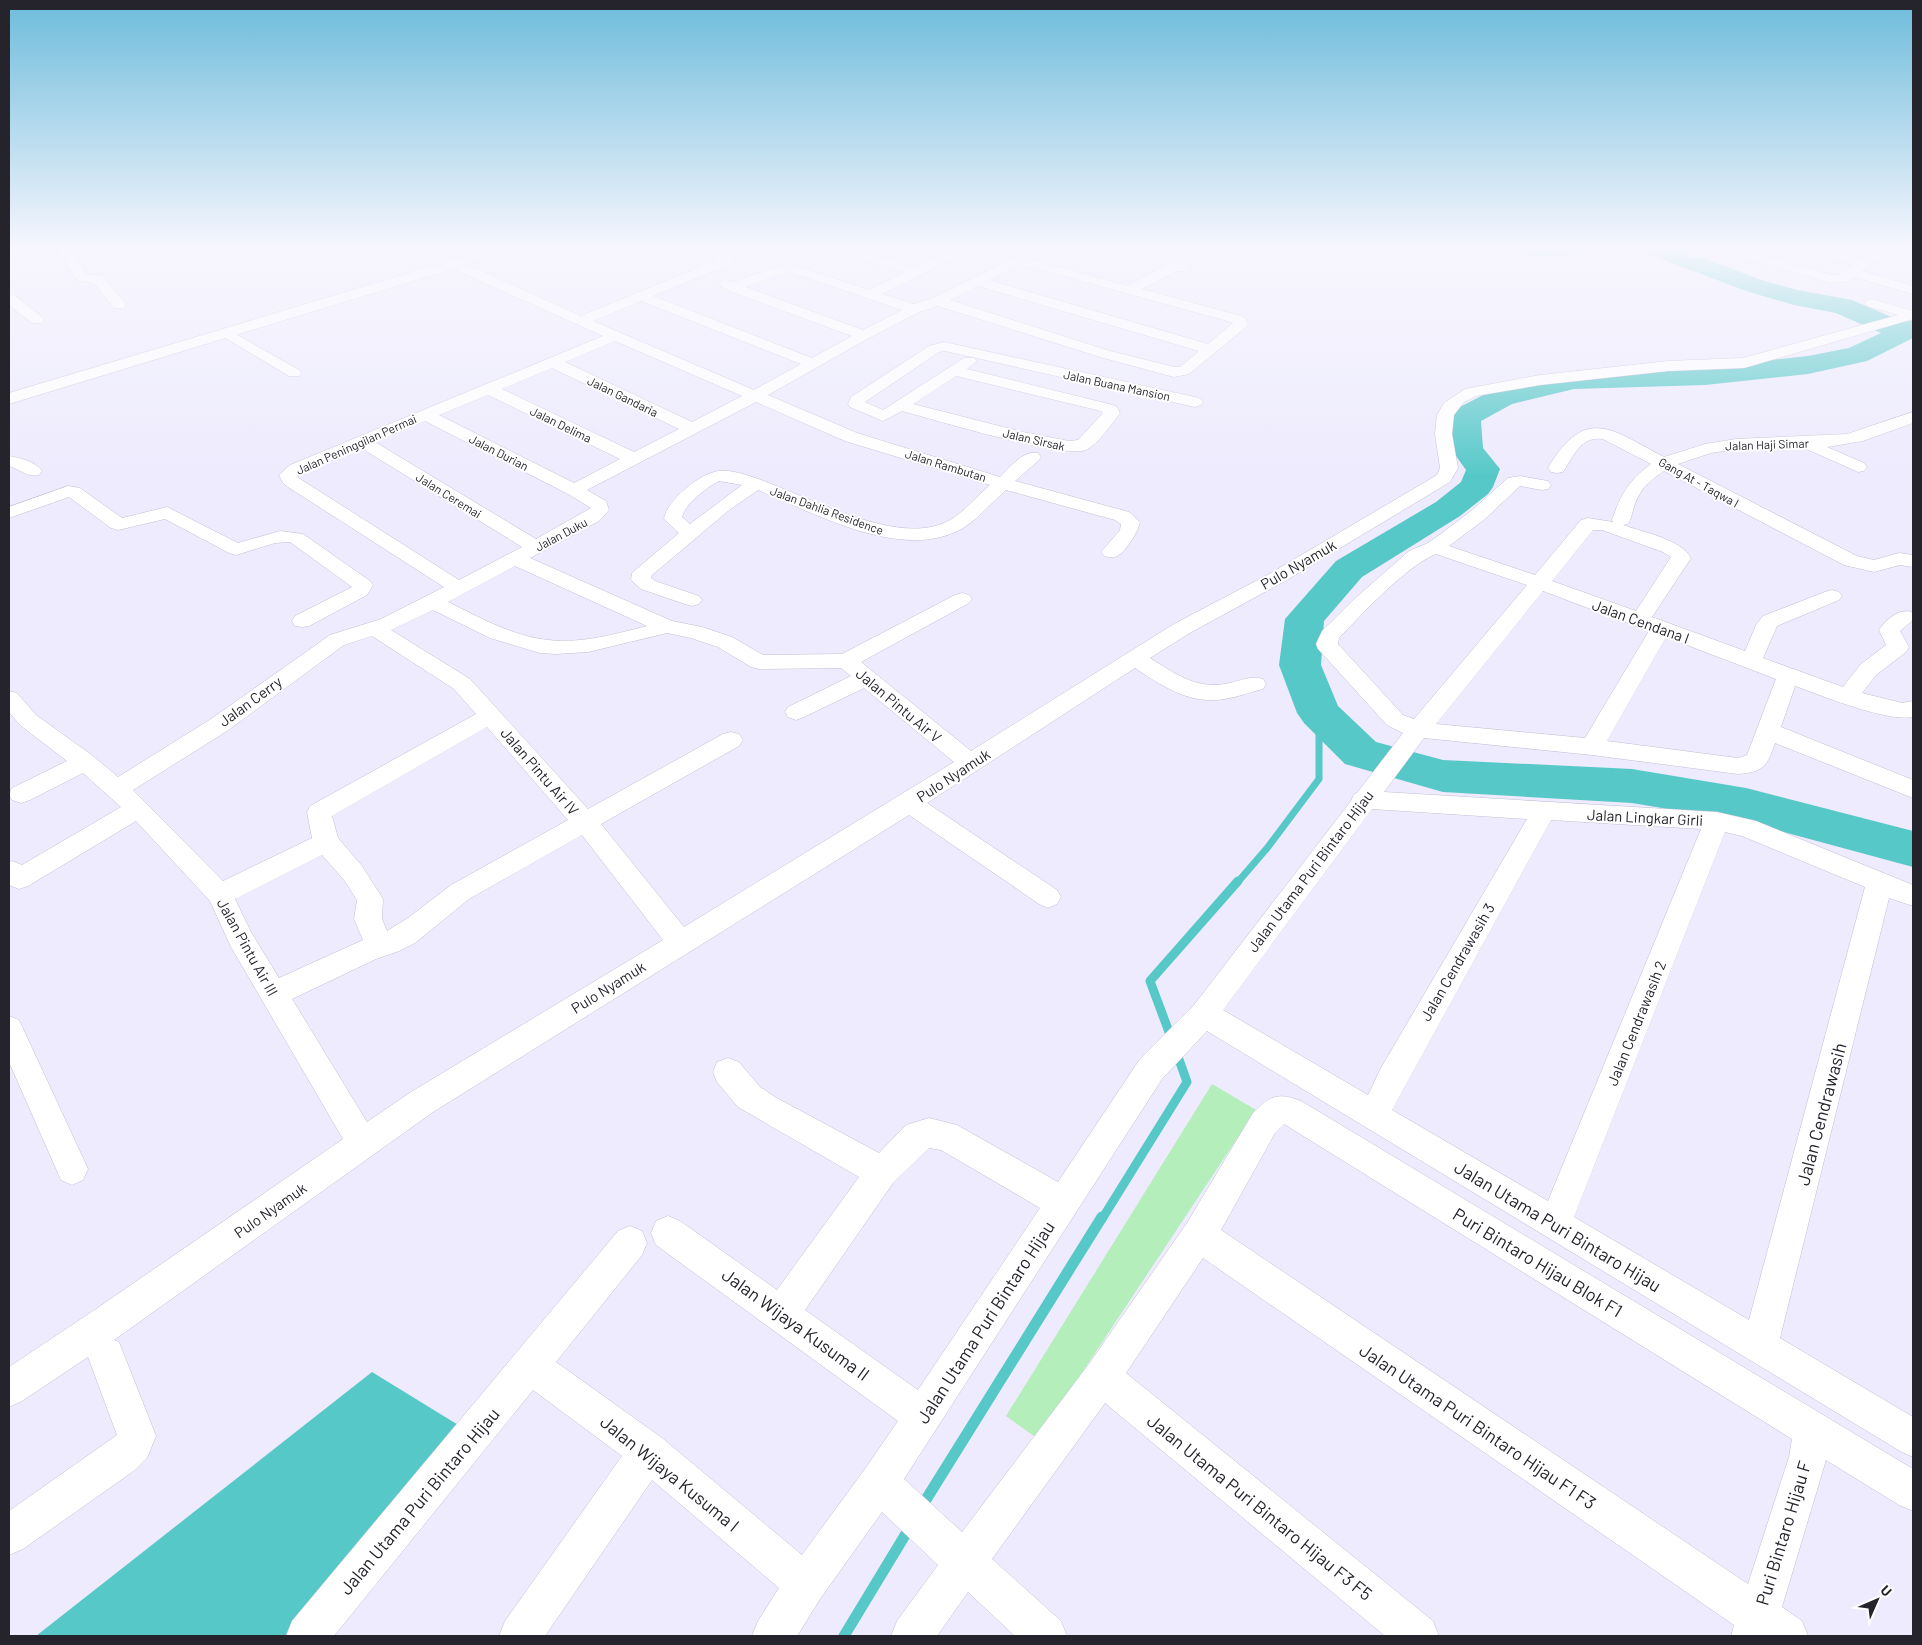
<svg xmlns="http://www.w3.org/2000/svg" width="1922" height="1645" font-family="Barlow,sans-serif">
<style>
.green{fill:#b4eeba}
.water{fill:#56c8c8}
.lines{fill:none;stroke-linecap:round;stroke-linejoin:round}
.stream-far2{stroke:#56c8c8;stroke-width:7}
.stream-far1{stroke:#56c8c8;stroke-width:9}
.stream{stroke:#56c8c8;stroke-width:11}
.river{fill:#56c8c8;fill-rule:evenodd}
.minor-casing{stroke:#c2bfd5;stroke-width:1}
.secondary-casing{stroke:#c2bfd5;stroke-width:1}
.minor{fill:#fff;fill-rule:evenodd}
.secondary{fill:#fff;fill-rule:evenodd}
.labels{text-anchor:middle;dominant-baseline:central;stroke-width:4;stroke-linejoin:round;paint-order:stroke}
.far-street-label{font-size:12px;fill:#25242c;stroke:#fff}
.street-label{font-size:15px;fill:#25242c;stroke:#fff}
.near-street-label{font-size:18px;fill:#25242c;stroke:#fff}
</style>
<rect width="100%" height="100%" fill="#edebfd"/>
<path class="green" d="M1212,1084L1256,1110L1038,1439L1006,1416Z"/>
<path class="water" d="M372,1372L468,1431L288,1636H36Z"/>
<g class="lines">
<path class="stream-far2" d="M1237,883L1268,847L1319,779V713"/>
<path class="stream-far1" d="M1172,1040L1150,981L1238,881
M1102,1219L1187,1082L1176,1051"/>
<path class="stream" d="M922,1506L1102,1217
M844,1636L910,1527"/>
<path class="river" d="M1515,247H1584L1581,252C1565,256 1525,261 1515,247Z
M1640,247H1674L1764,281L1797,290L1852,300L1903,322L1913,320V338L1867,361L1808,374L1705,385L1574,389L1512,404L1481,421L1483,448L1500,469L1493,487L1488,494L1460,516L1362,577L1324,621L1321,665L1338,706L1376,742L1443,760L1632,769L1746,788L1913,831V867L1746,822L1632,803L1443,792L1345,764L1304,723L1297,713L1279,665L1285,619L1336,561L1436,502L1461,482L1466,470L1451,449L1449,417L1454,410L1491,391L1574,371L1705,367L1808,356L1849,348L1881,333L1836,313L1794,305L1746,291L1643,252Z"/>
<defs>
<path id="minor" d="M55,247H67L86,274L103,276L126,305L124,308H114L94,283L77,280Z
M516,247H532L531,250H517Z
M690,247H707L733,257L735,260L733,263L653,296L812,358L852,336L727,290L719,284L721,281L726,280L733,282L788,263L869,290L905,272L832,250L831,247H849L915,267L957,247H973L972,250L882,294L914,304L933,298L1035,247H1050L1049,250L1030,259L1128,286C1139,280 1166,263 1176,262C1181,262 1186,265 1190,269L1188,272L1177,271L1142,289L1241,316L1245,318L1248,324L1246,327L1189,374L1174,377L1100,357L938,306L919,312L869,338L768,395L857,433L1000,477C1010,467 1023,450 1038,453L1041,457L1038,461L1015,481L1129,512L1140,522C1138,532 1126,552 1117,556C1113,558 1108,557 1104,556L1101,552L1120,530L1121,524L1115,520L1006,490C992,502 978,519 963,528C903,563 815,513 758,490L728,511L652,575L651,578L655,581L699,596L702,600L699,604L692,606L685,604L641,589L631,580L632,573L679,533L664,519C667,500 700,473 719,471C727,470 735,472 743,474C797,489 897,551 950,520C964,512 977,496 990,485L845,441L756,402L587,490L606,501L609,510L599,521L530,558L672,621L702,627L732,637L763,655L842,654L955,595L962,593L969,595L972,599L969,603L861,662L971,751L1174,624L1271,573L1437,475L1440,468L1435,434L1437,415L1444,403L1465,389L1540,375L1668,361L1743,358L1898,315L1867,306L1865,303L1867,300L1872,299L1913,311V319L1744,368L1668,371L1540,385L1476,396L1464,402L1454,415L1452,434L1458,468L1450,482L1285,581L1188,634L1150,658C1174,673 1195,689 1225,684C1238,682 1250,675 1263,679L1266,684L1263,689C1247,693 1230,700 1213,700C1183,701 1158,683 1135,668L927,803L1057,890L1061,897L1057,904L1048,908L1039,904L909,815L433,1112L114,1340L119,1342L156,1436L147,1458L135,1470L23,1549L9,1555V1511L117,1435L88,1357L22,1401L9,1407V1367L96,1309L343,1139L231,947L210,901L136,821L28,886L19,889L9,885V862L12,861L22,865L121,807L83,773L30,800L21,803L12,800L9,794L12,788L67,761L20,725L9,712V691L17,693L36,715L93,756L118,777L211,719L330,635L381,619L444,587L288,487L283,483L279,475L290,465L603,336L449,267L447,264L449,261H459L581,316L717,260L691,250ZM1020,264L1231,322L1233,323L1208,344L989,280ZM788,271L902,310L863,330L746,287ZM978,286L1199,351L1180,367H1174L1110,351L950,300ZM641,301L801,364L754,390L593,321ZM615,341L742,396L692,422L565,362ZM552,368L679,429L634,452L502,389ZM488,395L620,459L574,483L439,415ZM425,421L568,494L591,508L536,539L375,442ZM361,448L522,547L459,580L297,477L302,473ZM719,481L742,485L690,524L682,517C686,503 706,488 719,481ZM515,566L647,626C612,635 577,645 541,639C508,634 477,616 448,602ZM433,610L490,638L540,653L556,654L588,652L667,633L691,638L718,647L751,667L759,669L841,668L851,676L788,707L785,712L788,717L796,720L804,717L864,688L954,762L684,927L601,824L739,746L743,740L739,734L731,732L723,734L588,809L470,679L391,630ZM372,636L454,689L476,714L310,806L307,812L312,838L223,881L133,790L227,731L344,645ZM487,727L568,820L451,885L408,918L387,931L382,919L383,899L362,866L338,838L332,816ZM582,835L663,940L411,1092L367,1122L292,999L376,959L399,951L415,943L469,899ZM322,855L344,880L357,900L354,919L363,940L279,978L251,932L235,899Z
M1125,247H1163L1162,250L1142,253L1126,250Z
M1698,247H1715C1710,253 1697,258 1689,256L1688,253Z
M1717,247H1736L1832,275H1838L1854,265L1801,250L1800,247H1819L1862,259L1880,247H1910L1913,248V256L1893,249L1862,271L1913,286V294L1854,277L1846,282L1831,283L1718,250Z
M9,294L14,295L42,317L44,320L42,323H32L9,305Z
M227,329L299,370L302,373L299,376H289L222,336L220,333L222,330Z
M944,342L1195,397L1201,399L1203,402L1201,405L1195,407L945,351L939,352L865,402L883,410L964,358H974L977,361L967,369L1113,405L1117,407L1120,413C1113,423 1097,445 1086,450C1064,459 932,419 902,411L883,421L850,407L848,404L851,397L929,346ZM956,376L1101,411L1103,413L1078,440L1069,441L1023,432L913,404Z
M1913,412V423L1863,441L1827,447L1864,463L1867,467L1864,471L1858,472L1802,447L1736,449L1711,453L1678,464L1857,556L1874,560L1899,553L1913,555V567L1900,565L1874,572L1844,565L1664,471C1654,478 1644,485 1638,497C1633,505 1633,516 1628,524L1623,525C1642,532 1681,539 1691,558L1652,617L1745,651L1756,625L1763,616L1825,592L1832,590L1839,592L1842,596L1839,600L1777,626L1763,658L1843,687L1860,665L1886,645L1879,630C1886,619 1899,608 1913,612V620L1900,631L1909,647L1906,652L1876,675L1862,693L1902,703L1913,701V717C1886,722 1823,696 1795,686L1781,727L1913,780V798L1775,743C1767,766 1764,772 1738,774L1592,755L1424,738L1384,792L1717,812L1756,821L1913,885V906L1889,898L1780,1338L1913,1417V1457L1900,1451L1207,1031L1162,1079L904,1479L962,1532L1089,1364L1187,1223L1253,1113C1270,1096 1277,1092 1301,1101L1913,1469V1511L1899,1505L1826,1460L1782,1607L1802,1621L1808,1636H1731L1734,1625L1203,1258L1126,1373L1433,1621L1439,1636H1385L1105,1403L992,1559L1061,1621L1067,1636H1015L968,1592L937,1636H891L897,1621L938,1565L882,1512L820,1599L797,1636H752L758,1621L779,1588L652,1480L545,1636H499L505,1621L622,1456L533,1390L334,1636H286L292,1621L618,1231L630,1226L642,1231L647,1243L642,1255L556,1362L662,1438L802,1555L865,1469L898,1421L656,1245L651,1233L656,1221L668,1216L680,1221L777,1290L859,1177L738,1107L717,1082L713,1072L717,1062L728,1058L739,1062L760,1087L775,1097L879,1153L906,1125L929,1118L957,1125L1058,1182L1140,1059L1194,1005L1351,801L1354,794L1357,793L1403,733L1387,725L1318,649L1316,644L1322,631L1351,602L1409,551L1428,543L1442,533L1471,511L1508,478L1520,476L1548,481L1551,485L1548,489L1542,490L1520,486L1485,519L1449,546L1535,575L1581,520L1588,518L1613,522L1612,520C1621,494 1629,480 1651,464L1603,439C1580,436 1574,456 1563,472L1557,473L1551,472L1548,468C1586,404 1612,430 1664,457L1705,444L1736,439L1847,434ZM1593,530H1602L1663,552L1671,557L1636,611L1552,581ZM1436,554L1527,585L1414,719L1403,715L1338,644L1339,638C1363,613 1405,567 1436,554ZM1543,591L1649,631L1585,738L1436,724ZM1666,637L1776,679L1747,755L1738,758L1607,741ZM1372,809L1527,819L1381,1068L1368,1095L1223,1010ZM1551,820L1701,829L1548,1201L1392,1110ZM1725,832L1742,836L1865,887L1749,1320L1574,1217ZM1284,1124L1792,1439L1789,1457L1748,1584L1221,1230L1275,1133ZM929,1148L941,1150L1040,1208L918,1390L805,1310L893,1183Z
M9,456C20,458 35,461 42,471L39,475C27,478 20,469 9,466Z
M68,486L80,488L122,518L167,507L238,543L280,531L303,534L370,581L373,585L367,595L309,626L302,627L295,626L292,621L295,616L352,587L290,542L275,543L236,555L229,553L165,519L118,530L111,528L69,497L9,518V507Z
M9,1016L19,1020L83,1158L88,1169L83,1180L72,1185L61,1180L9,1062Z"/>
<path id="secondary" d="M487,247H506L504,250L459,267L9,404V393L449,261Z"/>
</defs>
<use href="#minor" class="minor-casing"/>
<use href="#secondary" class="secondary-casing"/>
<use href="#minor" class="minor"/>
<use href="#secondary" class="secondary"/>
</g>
<linearGradient id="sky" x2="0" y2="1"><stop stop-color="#6dbcdb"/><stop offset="0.52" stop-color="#f7f6fe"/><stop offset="1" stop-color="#f7f6fe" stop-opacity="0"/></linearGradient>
<rect width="1922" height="477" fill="url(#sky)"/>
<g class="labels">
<g class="far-street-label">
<text transform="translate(1117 385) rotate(12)">Jalan Buana Mansion</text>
<text transform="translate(623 396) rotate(26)">Jalan Gandaria</text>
<text transform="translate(561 424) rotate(26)">Jalan Delima</text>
<text transform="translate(1034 439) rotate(13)">Jalan Sirsak</text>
<text transform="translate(356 444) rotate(-24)">Jalan Peninggilan Permai</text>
<text transform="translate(1767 444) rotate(-2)">Jalan Haji Simar</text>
<text transform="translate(499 452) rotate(27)">Jalan Durian</text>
<text transform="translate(946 465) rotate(17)">Jalan Rambutan</text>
<text transform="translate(1699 482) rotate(29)">Gang At - Taqwa I</text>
<text transform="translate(449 495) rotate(32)">Jalan Ceremai</text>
<text transform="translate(827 510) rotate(20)">Jalan Dahlia Residence</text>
<text transform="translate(561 534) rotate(-28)">Jalan Duku</text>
</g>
<g class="street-label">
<text transform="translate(1298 564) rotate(-30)">Pulo Nyamuk</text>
<text transform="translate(1641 621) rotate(20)">Jalan Cendana I</text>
<text transform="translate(250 701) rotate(-36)">Jalan Cerry</text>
<text transform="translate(899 705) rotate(40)">Jalan Pintu Air V</text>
<text transform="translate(540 771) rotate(49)">Jalan Pintu Air IV</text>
<text transform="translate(953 775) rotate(-33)">Pulo Nyamuk</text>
<text transform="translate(1645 817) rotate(3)">Jalan Lingkar Girli</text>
<text transform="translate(1310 871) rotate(-53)">Jalan Utama Puri Bintaro Hijau</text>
<text transform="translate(248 947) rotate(61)">Jalan Pintu Air III</text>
<text transform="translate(1457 962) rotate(-60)">Jalan Cendrawasih 3</text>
<text transform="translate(608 987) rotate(-32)">Pulo Nyamuk</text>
<text transform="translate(1636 1023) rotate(-68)">Jalan Cendrawasih 2</text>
<text transform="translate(270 1210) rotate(-35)">Pulo Nyamuk</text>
</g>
<g class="near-street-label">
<text transform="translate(1821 1114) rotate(-75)">Jalan Cendrawasih</text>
<text transform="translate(1558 1226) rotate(31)">Jalan Utama Puri Bintaro Hijau</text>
<text transform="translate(1538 1262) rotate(31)">Puri Bintaro Hijau Blok F1</text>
<text transform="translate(985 1322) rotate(-57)">Jalan Utama Puri Bintaro Hijau</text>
<text transform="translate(796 1324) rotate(36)">Jalan Wijaya Kusuma II</text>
<text transform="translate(1478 1426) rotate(34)">Jalan Utama Puri Bintaro Hijau F1 F3</text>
<text transform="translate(670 1473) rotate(39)">Jalan Wijaya Kusuma I</text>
<text transform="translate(419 1501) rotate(-50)">Jalan Utama Puri Bintaro Hijau</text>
<text transform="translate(1260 1507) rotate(39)">Jalan Utama Puri Bintaro Hijau F3 F5</text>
<text transform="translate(1783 1533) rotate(-73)">Puri Bintaro Hijau F</text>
</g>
</g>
<rect width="1922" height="1645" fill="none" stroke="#25242c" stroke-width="20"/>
<g transform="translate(1877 1600) rotate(45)" stroke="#ffffff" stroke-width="4" paint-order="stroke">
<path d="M0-4L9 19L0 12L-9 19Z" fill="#25242c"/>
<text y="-8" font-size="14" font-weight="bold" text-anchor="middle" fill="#25242c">U</text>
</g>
</svg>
